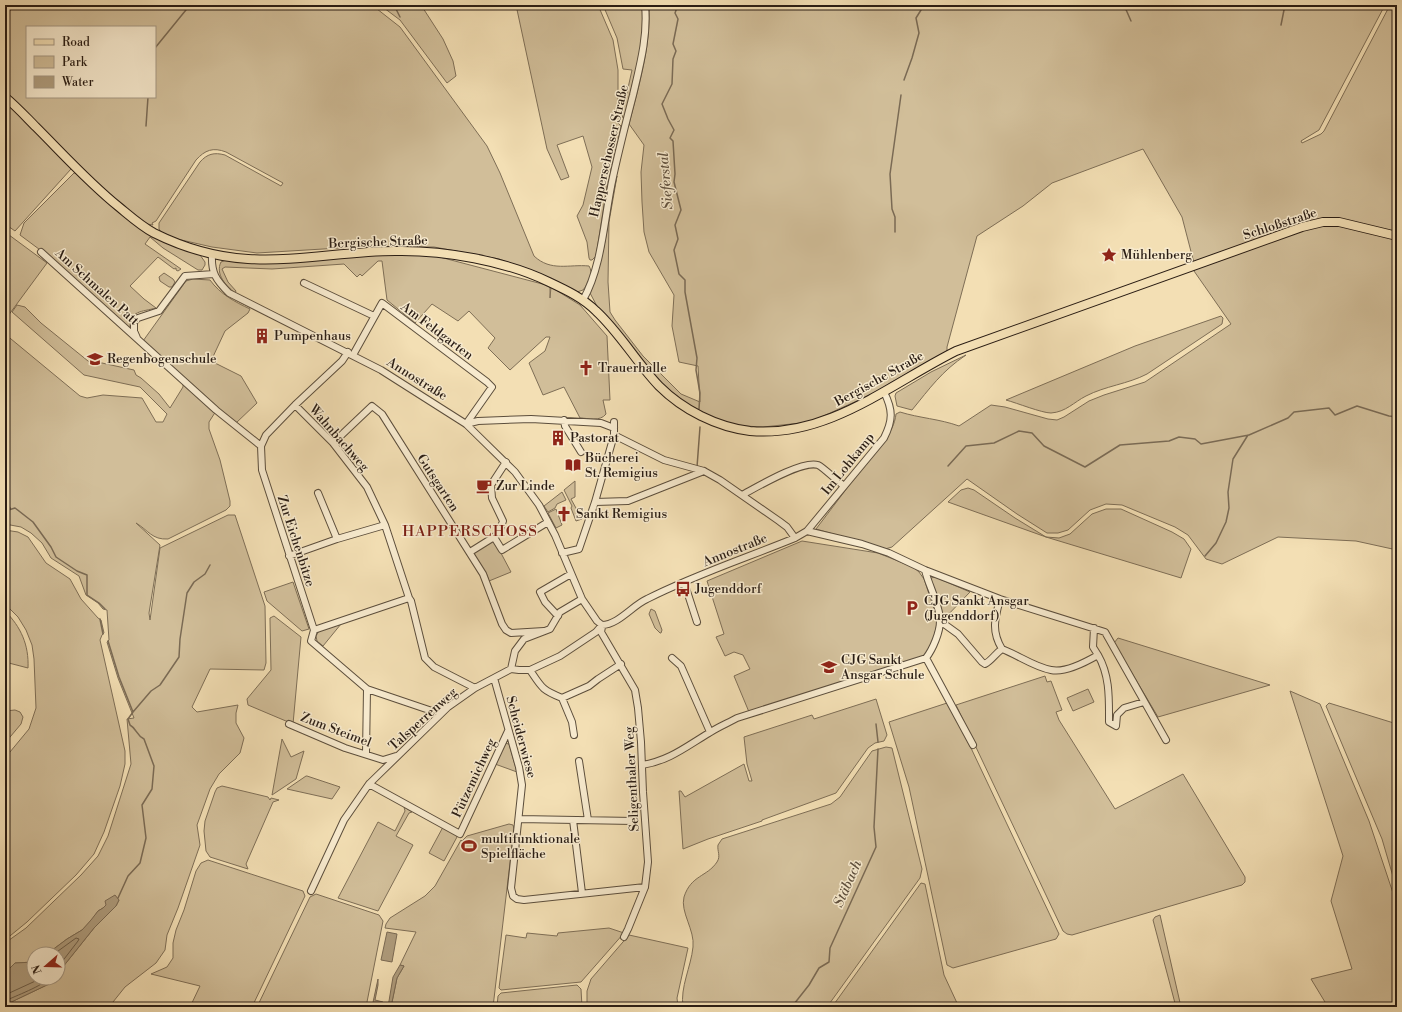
<svg xmlns="http://www.w3.org/2000/svg" width="1402" height="1012" font-family="'Libre Bodoni',serif">
<style>
.green{fill:#d1be99;stroke:#7e6e56;fill-rule:evenodd}
.water{fill:#af9d7e;stroke:#7a6a54}
.lines{fill:none;stroke-linecap:round;stroke-linejoin:round}
.shore{stroke:#6c5d49;stroke-width:1}
.stream{stroke:#7a6a54;stroke-width:1.5}
.minor-casing{stroke:#5c4e3c;stroke-width:8}
.major-casing{stroke:#2a1d14;stroke-width:10}
.minor{stroke:#f7eace;stroke-width:6}
.major{stroke:#f3dfb4;stroke-width:8}
.labels{text-anchor:middle;dominant-baseline:central;stroke-width:3;stroke-linejoin:round;paint-order:stroke}
.street-label{font-size:13px;fill:#2a1d14;stroke:#f7eace}
.poi-label{font-size:13px;fill:#2a1d14;stroke:#f7eace;text-anchor:start}
.water-label{font-size:14px;font-style:italic;fill:#5f503e;stroke:#f7eace}
.quarter-label{font-size:15px;letter-spacing:1px;fill:#7a1f14;stroke:#f7eace}
</style>
<rect width="100%" height="100%" fill="#f3dfb4"/>
<filter id="stains"><feTurbulence type="fractalNoise" baseFrequency=".005" numOctaves="4"/><feColorMatrix values="0 0 0 0 .2 0 0 0 0 .09 0 0 0 0 .02 0 0 0 .5 -.17"/></filter>
<radialGradient id="worn" r=".72"><stop offset=".6" stop-color="#630" stop-opacity="0"/><stop offset="1" stop-color="#630" stop-opacity=".3"/></radialGradient>
<path class="green" d="M5,5H372L400,27L487,146L500,173L534,256C551,272 569,264 589,266C594,273 588,284 583,290L577,292L542,275L499,259L434,247H356L257,253L212,247L177,239L161,232L159,229V223L200,162C207,154 214,152 225,155L281,186L283,183L226,152C213,147 205,150 196,160L156,221L152,223L153,225L147,224L129,212L100,186L19,105L5,93ZM27,27H155V97H27Z
M380,5H421L443,39L453,61L456,76L447,83L400,20Z
M516,5H598L613,40L618,70V123L621,126L607,186L596,256L592,260H590L589,258L587,242L577,216L583,205L592,167L583,136L557,145L569,177L561,180L547,149Z
M603,5H643V26L640,53L624,118H623L622,115L632,70L623,69L617,38Z
M649,5H1385L1319,130L1301,141L1302,143L1321,134L1324,131L1390,5H1397V233L1339,220L1194,263L1182,217L1143,149L1052,183L1023,206L977,236L947,347V351L890,383L877,392L810,422L763,427L725,425L682,401L661,383L598,308L590,293C606,256 608,215 617,176L609,222L608,282L610,312L615,320L643,356L681,394L700,402L698,366L679,362L672,326L674,295L649,252L644,232L642,202L641,172L644,145L629,124C639,85 651,46 649,5Z
M5,101L71,167V169L15,231L5,224Z
M74,173H76L112,206L200,255L205,262V265L202,270H198L163,248L150,237L145,244L181,269L178,271L176,270V268L174,269L158,257L130,286L144,299L156,308C142,312 129,310 130,329L51,258L20,235L24,223Z
M1338,225L1397,238V550L1356,541L1278,537L1222,564L1206,559L1188,535L1175,527L1122,505L1106,504L1090,510L1068,530L1058,533H1047L1017,514L967,479L892,547L885,549L816,529C832,508 848,487 864,465C876,450 894,434 896,414L900,412C919,418 940,419 959,426L991,405L1005,407L1048,419L1057,420L1064,417L1089,401L1104,395L1145,382L1231,324L1194,271L1195,269L1310,227Z
M5,232L47,263L5,320Z
M378,255H432L550,286V298L551,287L580,305L607,336L610,400H603L606,414C600,422 588,418 580,418L564,387L543,395L529,363L545,351L550,337H546L510,370L488,348L495,338L469,311L458,321L432,304L415,323L387,300L382,261H378L362,276L360,274L357,277L344,264L272,269L225,267L222,269L228,282L236,291L235,293C226,286 215,274 221,262L226,260Z
M164,273L173,279L175,282L172,287H169L160,281L159,277Z
M193,279L210,280C220,294 235,302 250,309L248,313L225,331L211,361L241,376L257,403L236,423L216,411L209,422V429L220,460L230,501V506L226,510L168,539C152,540 148,530 136,523L160,545L149,613L150,620L160,548L228,515H235L265,606L266,663L264,670L210,669L192,707L197,712L238,705L236,713V723L244,738L240,753L219,774L210,789L197,825L200,845L178,908L167,935L165,950L156,963L125,987L109,1007H5V1005L49,984L54,978H58V973L94,928L116,906L119,900L106,905L103,908L98,911L92,920L82,930L67,939L47,954H34V962L15,963L5,973V943L26,928L81,875L98,856L108,836L131,764L127,719L134,718L118,678L107,642L109,640L107,610L103,609L98,603L86,595L79,576L51,558L42,543L31,533L21,527L5,524V334L80,396L87,398L103,395L142,398L156,422H163L167,414L140,387L84,375L12,312L17,305L25,307L41,323L88,361L94,364L102,363L134,370L136,375L141,378L159,394L170,408L183,387V384L187,380L143,341L186,281Z
M1221,316L1223,318L1222,324L1147,374C1128,384 1105,386 1086,396C1074,402 1066,412 1051,413C1042,413 1017,403 1006,400L1135,346Z
M966,355C942,371 930,388 912,410L897,406L895,396L896,393L931,372Z
M575,481V497L571,499L582,519L576,521L571,508L572,506L564,490Z
M968,488L974,490L1015,518L1046,537L1059,538L1070,534L1092,514L1106,509H1121L1172,532L1184,539L1191,549L1181,578L1046,537L948,502L961,490Z
M562,492L566,500L557,504L555,508L548,512L544,506Z
M556,509L562,525L556,528L548,513Z
M5,530L18,532L28,537L46,563L70,579L81,599L98,618L101,620L104,633L102,635L100,640L125,751V764L120,786L104,832L94,854L76,875L27,922L5,940V758L29,729L36,708L34,659L32,645L26,630L18,617L5,604Z
M494,540L511,572L489,581L487,575L473,553Z
M802,541L878,553L913,567L919,572L924,579L938,621L933,640L926,654L919,658L749,712L734,676L750,669L743,655L734,652L725,656L716,637L724,634L707,581Z
M935,577L970,592L942,621L930,581L931,578Z
M293,582L309,629L302,631L267,601L264,592Z
M651,609L655,611L662,630L661,633H660L655,628L649,614Z
M5,611C21,627 29,645 28,668L5,662Z
M274,616L301,637L293,724L248,705L247,699L271,670L270,620V618Z
M341,624L323,646L317,641L316,636L319,631Z
M1118,638L1270,685L1158,717L1114,643Z
M1045,676L1047,682L1051,681L1062,710L1056,712L1059,720L1115,809L1183,774L1245,877V882L1242,885L1072,935L1067,934L1063,931L956,705Z
M1088,689L1094,702L1073,711L1067,698Z
M1290,691L1320,704L1369,821L1393,893L1397,900V1007H1328L1311,979L1352,969L1331,901L1343,856Z
M876,699L887,735L884,741L875,743L868,748L836,793L762,820V821L708,839L683,849L679,791H681L685,797L744,764L749,781H752L747,764L744,737L812,715L814,719Z
M947,703L971,748L1059,934L1056,939L953,968L947,965L909,787L889,722Z
M1329,703L1397,724V890L1382,839L1326,706Z
M15,710L20,712L23,717L21,724L5,743V711Z
M282,739L291,757L304,751L296,779L272,795Z
M504,743L509,744L517,772L495,764Z
M886,747L892,748L922,869L920,878L827,1007H786L779,1004L777,1007H683C680,987 691,967 693,947C695,930 680,912 684,897C691,875 707,877 717,862C721,856 717,851 718,845C719,843 721,841 722,839L831,804L840,797L872,751Z
M306,776H307L340,787L332,799L287,789Z
M222,786L268,797L270,800L271,798L279,800L273,802L246,864L248,869L210,857L206,851L204,831L205,821L215,792L217,788Z
M404,807L412,812L409,813L396,836L413,845L378,911L338,898L378,822L395,831L405,811Z
M509,824L513,825L514,829L493,1007H391L397,978L404,966L400,965L416,932L385,928L386,924L390,918L425,896L435,886L461,840L462,841L467,836Z
M443,827L456,834L457,837L444,861L429,853Z
M208,860L303,891L305,896L252,1007H190L200,986L151,974L167,967L173,958V943L176,930L184,910L196,871L201,863Z
M921,883L925,884L944,975L957,1003V1007H832Z
M316,894L379,915L383,921L366,1007H257L310,897Z
M1160,915L1181,1007H1176L1153,920L1155,917Z
M609,928L624,933L581,982L501,990L499,988L506,935L526,938L527,933L557,936L558,933Z
M629,935L688,948L677,998L678,1007H587V991L591,979Z
M577,985L581,989L582,1007H497L498,996L501,993Z"/>
<path class="water" d="M115,895L119,900L116,906L94,928L58,973V954H47L67,939L82,930L91,920L98,911L103,908L106,905L105,901Z
M387,932L397,934L392,962L381,960Z
M34,962V978H54L49,984L5,1005V973L15,963Z
M400,965L404,966L397,978L391,1007H388L393,977Z
M378,979V985L375,1000L383,1002V1007H372Z"/>
<g class="lines">
<path class="shore" d="M54,954L76,938L79,939L78,941L58,967
M5,995L42,978
M5,1001C15,996 43,986 49,978"/>
<path class="stream" d="M394,5L400,17
M678,5L675,13L678,19L673,44L676,51L673,59L672,84L662,104L668,119L674,130L670,138L673,141L675,174L674,182L681,210L675,225L678,239L674,250L679,274L685,280V292L697,358L696,370L700,393L699,409
M1124,5L1131,21
M5,18L13,5
M1281,25L1285,5
M155,48L190,5
M904,80L912,58L919,33L916,18L921,10L919,5
M146,126L148,97
M895,232V217L892,209L890,174L901,95
M948,466L966,446L994,443L1019,431L1032,433L1044,446L1085,467L1120,445L1169,441L1179,437L1195,439L1201,444L1249,435L1288,418L1294,412L1329,408L1335,415L1357,406L1389,416L1397,417
M697,467L700,427
M5,502L10,508
M5,511L15,508L33,522L51,547L56,557L77,571L87,575V595L99,603L105,609
M1205,556L1216,543L1226,522L1229,508L1228,492L1233,459L1248,435
M100,619L103,634
M108,641L119,677L133,712L128,719L130,725C137,729 136,735 144,739L154,766L152,789L142,805L146,838L140,863L128,876L118,898
M133,712L151,691L160,685L179,657L180,639L187,593L194,582L205,574L210,565
M876,724L878,742
M785,1007L794,1004L809,985L819,968L829,962L830,948L876,847L874,827L878,749"/>
<defs>
<path id="minor" d="M41,252L216,410L261,446
M212,254C211,273 216,280 229,293L381,370L466,424L515,472L539,505L555,535L582,599L597,621L602,625C618,625 633,605 647,599C694,575 746,558 795,538L807,531L884,438C893,420 893,410 884,392
M304,283L374,316
M583,300C603,265 604,216 613,177C619,150 626,122 633,95C640,65 648,36 645,5
M137,338L134,331V322L138,318L159,311L185,276L214,274
M348,352L342,361L295,405L266,435L261,446L262,470L314,630L311,641L367,689L432,711L441,710L448,707
M353,355L382,303L487,382L492,387L466,424
M295,405L333,443L367,487L385,525L409,598L411,601L425,658L434,667L475,688
M564,420L565,426L581,452
M466,424L478,421L531,419L601,423L614,428
M614,435L664,460L704,471L720,480L779,521L787,527L795,538
M333,443L372,406L382,414L483,574L502,624L506,630L511,633L544,631
M318,493L337,539
M742,495C757,487 802,460 818,465C823,467 838,482 844,486
M595,502L628,501L704,471
M807,531L862,544L889,553L925,570L1000,599L1105,632L1166,740
M494,537L502,550L548,522
M470,552L494,537L499,532L503,521L492,498L491,485L506,462
M562,553L579,549L595,502L614,435V422
M289,556L337,539L385,525
M684,582L697,622
M1000,599C995,618 991,631 1002,649
M558,616L545,602L540,592L571,574
M940,621L958,634L982,662L985,664C992,660 995,654 1002,649C1018,655 1034,667 1051,670C1065,673 1086,662 1098,655L1093,647L1094,628
M602,627L601,632L635,690L638,708L641,742L643,792L648,862L645,887L628,929L624,937
M314,630L409,598
M1098,655C1110,676 1109,698 1109,722L1116,726L1117,715L1124,708L1144,702
M672,658L681,666L710,732
M926,658L973,745
M511,669L515,651L524,639L550,629L560,612L582,599
M530,670C542,688 542,690 562,698L589,686L598,679L621,664
M494,678L519,767L522,785L511,888L513,896L517,899L524,900L645,887
M562,698L572,722L574,735
M289,724L345,748L383,760L396,756
M366,754L367,689
M579,761L588,820
M642,765C669,761 687,746 709,733C718,727 728,723 737,718L926,658C933,649 940,632 940,621C941,608 928,584 925,570
M369,784L460,834L508,731
M519,819L634,821
M573,820L582,893
M311,891L344,820L369,784L448,707L475,688L511,669L519,670H530L560,656L596,632L602,625"/>
<path id="major" d="M5,97C16,106 26,117 36,127C63,154 89,183 119,207C130,216 141,226 154,233C182,247 216,257 248,259C297,262 346,251 395,251C444,250 506,261 549,282C566,290 583,298 596,311C620,333 636,362 659,386C683,410 717,427 750,431C828,438 890,384 956,351L1302,227L1323,222H1339L1397,236"/>
</defs>
<use href="#minor" class="minor-casing"/>
<use href="#major" class="major-casing"/>
<use href="#minor" class="minor"/>
<use href="#major" class="major"/>
</g>
<defs>
<symbol id="sight-bare" viewBox="-9 -9 18 18"><path d="M0-6L1.8-2.2L6-1.7L2.9 1.2L3.7 5.4L0 3.3L-3.7 5.4L-2.9 1.2L-6-1.7L-1.8-2.2Z" fill="#8f2418" stroke="#f7eace" stroke-width="2.5" paint-order="stroke"/></symbol>
<symbol id="building-bare" viewBox="-9 -9 18 18"><path d="M-4-6H4V6H1V3H-1V6H-4ZM-2.5-4.3h1.7v1.8h-1.7ZM.8-4.3h1.7v1.8H.8ZM-2.5-1h1.7V.8h-1.7ZM.8-1h1.7V.8H.8Z" fill="#8f2418" stroke="#f7eace" stroke-width="2.5" paint-order="stroke"/></symbol>
<symbol id="school-bare" viewBox="-9 -9 18 18"><path d="M0-5L7-2L0 1L-7-2ZM-4 1L0 2.5L4 1V4Q0 6-4 4Z" fill="#8f2418" stroke="#f7eace" stroke-width="2.5" paint-order="stroke"/></symbol>
<symbol id="church-bare" viewBox="-9 -9 18 18"><path d="M-1.2-6h2.4v3.5h3.3v2.4h-3.3V6h-2.4V-.1h-3.3v-2.4h3.3Z" fill="#8f2418" stroke="#f7eace" stroke-width="2.5" paint-order="stroke"/></symbol>
<symbol id="library-bare" viewBox="-9 -9 18 18"><path d="M-6-4Q-3-5.5-.7-3.5V5Q-3 3-6 4ZM6-4Q3-5.5 .7-3.5V5Q3 3 6 4Z" fill="#8f2418" stroke="#f7eace" stroke-width="2.5" paint-order="stroke"/></symbol>
<symbol id="cafe-bare" viewBox="-9 -9 18 18"><path d="M-5.5-4.5H6V0H3Q3 3.5 0 3.5H-2.5Q-5.5 3.5-5.5 0ZM3-3.2v2h1.7v-2ZM-6 4.5H4V6H-6Z" fill="#8f2418" stroke="#f7eace" stroke-width="2.5" paint-order="stroke"/></symbol>
<symbol id="bus-bare" viewBox="-9 -9 18 18"><path d="M-5-6H5V4H4V6H2V4H-2V6H-4V4H-5ZM-3.5-4V0h7V-4ZM-3.5 1.2v1.5H-2V1.2ZM2 1.2v1.5H3.5V1.2Z" fill="#8f2418" stroke="#f7eace" stroke-width="2.5" paint-order="stroke"/></symbol>
<symbol id="parking-bare" viewBox="-9 -9 18 18"><path d="M-3.5-5.5H1a3.5 3.5 0 0 1 0 7H-1V5.5H-3.5ZM-1-3.4V-.6H.8a1.4 1.4 0 0 0 0-2.8Z" fill="#8f2418" stroke="#f7eace" stroke-width="2.5" paint-order="stroke"/></symbol>
<symbol id="stadium-bare" viewBox="-9 -9 18 18"><path d="M0-5a6.5 5 0 1 0 0 10a6.5 5 0 1 0 0-10ZM-3.5-1.8h7v3.6h-7Z" fill="#8f2418" stroke="#f7eace" stroke-width="2.5" paint-order="stroke"/></symbol>
</defs>
<g fill-rule="evenodd">
<use href="#sight-bare" x="1098" y="244" width="22" height="22"/>
<use href="#building-bare" x="251" y="325" width="22" height="22"/>
<use href="#school-bare" x="84" y="348" width="22" height="22"/>
<use href="#church-bare" x="575" y="357" width="22" height="22"/>
<use href="#building-bare" x="547" y="427" width="22" height="22"/>
<use href="#library-bare" x="562" y="454" width="22" height="22"/>
<use href="#cafe-bare" x="473" y="475" width="22" height="22"/>
<use href="#church-bare" x="553" y="503" width="22" height="22"/>
<use href="#bus-bare" x="672" y="578" width="22" height="22"/>
<use href="#parking-bare" x="901" y="597" width="22" height="22"/>
<use href="#school-bare" x="818" y="656" width="22" height="22"/>
<use href="#stadium-bare" x="458" y="835" width="22" height="22"/>
</g>
<g class="labels">
<g class="street-label">
<text transform="translate(609 151) rotate(-77)">Happerschosser Straße</text>
<text transform="translate(1280 224) rotate(-18)">Schloßstraße</text>
<text transform="translate(378 242) rotate(-2)">Bergische Straße</text>
<text transform="translate(97 287) rotate(42)">Am Schmalen Patt</text>
<text transform="translate(437 331) rotate(37)">Am Feldgarten</text>
<text transform="translate(417 379) rotate(32)">Annostraße</text>
<text transform="translate(879 379) rotate(-29)">Bergische Straße</text>
<text transform="translate(339 438) rotate(49)">Wahnbachweg</text>
<text transform="translate(848 464) rotate(-51)">Im Lohkamp</text>
<text transform="translate(438 483) rotate(57)">Gutsgarten</text>
<text transform="translate(296 541) rotate(72)">Zur Eichenbitze</text>
<text transform="translate(735 550) rotate(-22)">Annostraße</text>
<text transform="translate(423 719) rotate(-42)">Talsperrenweg</text>
<text transform="translate(336 730) rotate(21)">Zum Steimel</text>
<text transform="translate(521 737) rotate(75)">Scheiderwiese</text>
<text transform="translate(474 778) rotate(-65)">Pützemichweg</text>
<text transform="translate(632 779) rotate(-93)">Seligenthaler Weg</text>
</g>
<g class="poi-label">
<text x="1121" y="255">Mühlenberg</text>
<text x="274" y="336">Pumpenhaus</text>
<text x="107" y="359">Regenbogenschule</text>
<text x="598" y="368">Trauerhalle</text>
<text x="570" y="438">Pastorat</text>
<text x="585" y="458">Bücherei<tspan x="585" dy="15">St. Remigius</tspan></text>
<text x="496" y="486">Zur Linde</text>
<text x="576" y="514">Sankt Remigius</text>
<text x="695" y="589">Jugenddorf</text>
<text x="924" y="601">CJG Sankt Ansgar<tspan x="924" dy="15">(Jugenddorf)</tspan></text>
<text x="841" y="660">CJG Sankt<tspan x="841" dy="15">Ansgar Schule</tspan></text>
<text x="481" y="839">multifunktionale<tspan x="481" dy="15">Spielfläche</tspan></text>
</g>
<g class="water-label">
<text transform="translate(666 181) rotate(-95)">Sieferstal</text>
<text transform="translate(848 884) rotate(-66)">Stäbach</text>
</g>
<g class="quarter-label">
<text x="470" y="531">HAPPERSCHOSS</text>
</g>
</g>
<rect width="1402" height="1012" fill="none" stroke="#f3dfb4" stroke-width="20"/>
<rect x="6" y="6" width="1390" height="1000" fill="none" stroke="#2a1d14" stroke-width="2"/>
<rect x="10" y="10" width="1382" height="992" fill="none" stroke="#2a1d14"/>
<rect x="26" y="26" width="130" height="72" fill="#f7eace" stroke="#a59884"/>
<rect x="34" y="39" width="20" height="6" fill="#f3dfb4" stroke="#a59884"/>
<text x="62" y="46" font-size="12" fill="#2a1d14">Road</text>
<rect x="34" y="56" width="20" height="12" fill="#d1be99" stroke="#a59884"/>
<text x="62" y="66" font-size="12" fill="#2a1d14">Park</text>
<rect x="34" y="76" width="20" height="12" fill="#af9d7e" stroke="#a59884"/>
<text x="62" y="86" font-size="12" fill="#2a1d14">Water</text>
<g transform="translate(46 966) rotate(250)"><circle r="19" fill="#f7eace" stroke="#a59884"/>
<path d="M0-3L7 15L0 10L-7 15Z" fill="#8f2418"/>
<text y="-6" font-size="11" font-weight="bold" text-anchor="middle" fill="#2a1d14">N</text>
</g>
<rect width="100%" height="100%" filter="url(#stains)"/>
<rect width="100%" height="100%" fill="url(#worn)"/>
</svg>
